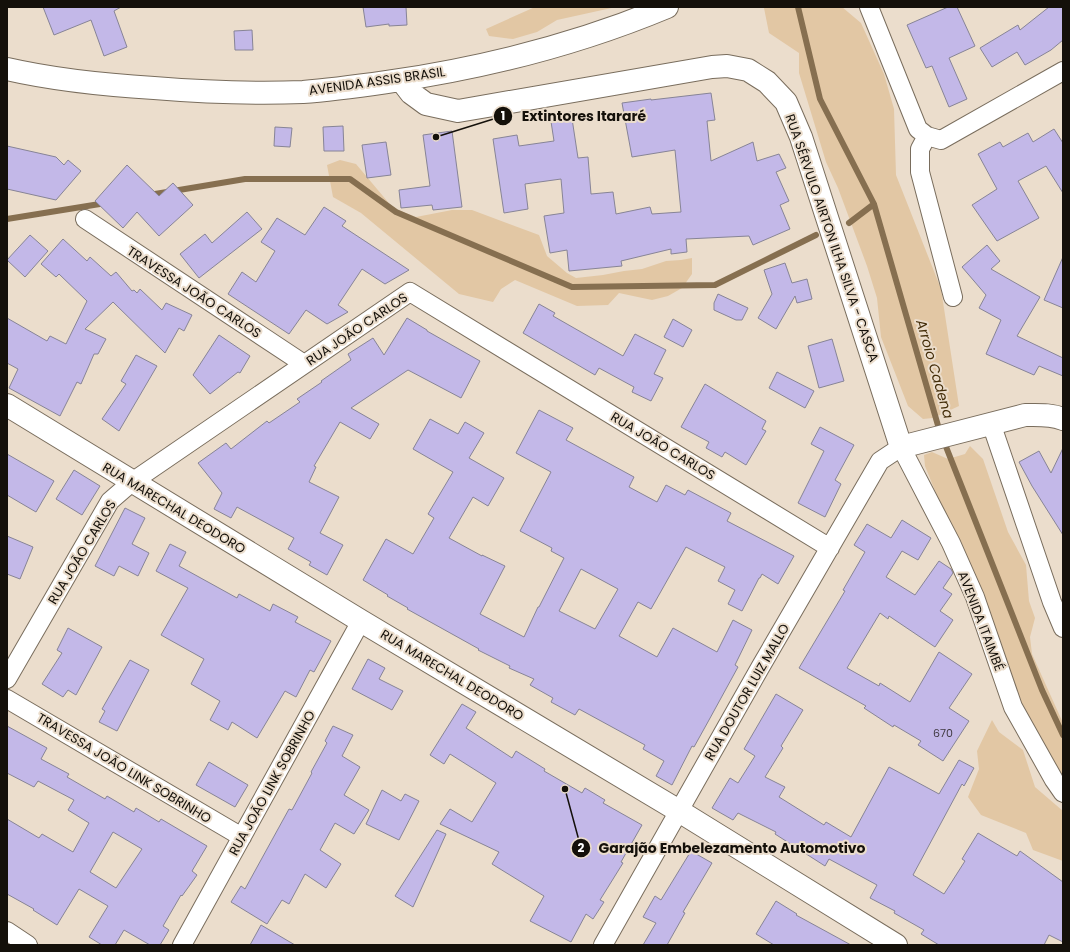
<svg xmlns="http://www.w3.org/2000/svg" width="1070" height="952" font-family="Poppins,sans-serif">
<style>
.green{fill:#e2c7a4}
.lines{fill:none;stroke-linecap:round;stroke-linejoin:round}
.stream{stroke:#866f50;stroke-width:6}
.building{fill:#c3b8e8;stroke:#878496;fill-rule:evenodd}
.minor-casing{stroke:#796d5d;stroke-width:20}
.tertiary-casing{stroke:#796d5d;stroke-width:24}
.minor{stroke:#fff;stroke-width:18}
.tertiary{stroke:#fff;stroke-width:22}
.labels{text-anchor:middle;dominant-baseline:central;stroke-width:4;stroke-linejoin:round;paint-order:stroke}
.number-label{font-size:11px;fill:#403a42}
.street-label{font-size:13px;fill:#14100a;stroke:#ebddcc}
.water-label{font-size:14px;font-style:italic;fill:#442e0a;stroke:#ebddcc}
.leader{fill:none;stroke:#14100a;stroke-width:1.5}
.callout-dot{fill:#14100a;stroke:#ebddcc;stroke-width:1.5}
.mark-label{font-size:12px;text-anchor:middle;font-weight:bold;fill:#fff}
.callout-label{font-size:14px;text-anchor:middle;font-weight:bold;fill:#14100a;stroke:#ebddcc;stroke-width:4;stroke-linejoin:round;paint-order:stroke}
</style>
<rect width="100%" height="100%" fill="#ebddcc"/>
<path class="green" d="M535,7H616L557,20L537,32L513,39L489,36L486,29Z
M766,7H842L861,23L884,74L894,109L896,175L941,289L959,406L933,418L923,419L908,406L881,337L877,298L867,266L838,188L826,162L799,73V53L769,33L764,8Z
M340,160L356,164L393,208L416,217L452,210H472L539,235L547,256L567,273L576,278L603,275L624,271L642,269L666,261L681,260L692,258V274L682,288L668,296L652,300L619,293L608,305L577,306L515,280L501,289L493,302L459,294L361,213L333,197L327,165Z
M970,446L983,459L1008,532L1026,565L1029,601L1035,618L1030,637L1032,654L1063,723V777L1019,699L925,466L924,455L932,452L948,459L965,454Z
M992,720L999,732L1023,750L1035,787L1063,811V861L1033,850L1026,833L981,815L968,797L979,769L977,751Z"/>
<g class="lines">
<path class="stream" d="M798,7L820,99L874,204L939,429L1042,690L1063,735
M149,195L245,179H350L396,212L572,287L715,285L816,235
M7,219L106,203
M849,223L874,204"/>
</g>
<path class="building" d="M43,7H121L114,11L127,47L104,56L91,20L54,35Z
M363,7H406L407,25L389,26V24L366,27Z
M948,7H957L975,46L949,58L967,99L949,107L932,66L926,68L907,25Z
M1049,7H1063V40L1051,50L1025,65L1017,52L992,67L980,48L1018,25L1020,30Z
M252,30L253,50H235L234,31Z
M711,93L715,120L707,121L711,161L753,142L757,161L779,154L786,168L776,172L789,201L780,205L790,229L753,245L749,236L686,239L687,252L671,254V249L621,261L622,266L569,271L567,250L550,253L544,216L564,213L561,179L525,184L528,209L504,213L493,139L517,135L519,146L554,141L550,115L571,112L578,158L588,157L591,194L613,192L616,214L650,207L652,214L681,212L675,150L632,157L622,103L651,99V100Z
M343,126L344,151H324L323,127Z
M275,127L292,128L290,147L274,146Z
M1054,129L1063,143V193L1046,166L1018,181L1039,218L997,241L972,205L997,189L978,154L1000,142L1003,147L1028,133L1033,142Z
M452,131L462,207L433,210L432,205L401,208L399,190L430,186L423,135Z
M386,142L391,175L367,178L362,145Z
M7,146L56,157L64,165L68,160L81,171L56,200L7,189Z
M127,165L159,196L173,183L193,205L159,236L137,212L123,228L95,201Z
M324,207L346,221L342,226L409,270L385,284L362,269L338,305L348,312L327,324L306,310L289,334L228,294L242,272L256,282L275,251L261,242L277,218L305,235Z
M247,212L262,229L199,278L180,254L205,234L212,243Z
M30,235L48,251L25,277L7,260Z
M63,239L87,261L90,257L111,276L116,272L132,291L134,290L137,293L140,289L162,310L166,303L192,315L184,331L179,328L165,353L113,302L85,329L106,339L98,354H94L81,384L77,382L60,416L9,388L18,369L7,363V318L47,341L50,336L66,344L87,301L59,274L56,277L41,264Z
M987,245L1000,261L991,269L1040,297L1017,336L1063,358V376L1039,366L1034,375L986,354L1001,320L979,308L986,295L962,267Z
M1063,257V308L1044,300Z
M785,263L792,283L807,279L812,299L797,303L795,296L776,329L758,318L772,294L764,270Z
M718,294L748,308L742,320H736L714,310V303Z
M539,304L555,313L553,316L623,356L635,334L666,350L654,374L663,378L651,401L632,392L634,387L599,368L595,375L523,333Z
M407,318L427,330V331L480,361L461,398L408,370L351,408L379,424L370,439L340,422L314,466L316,467L309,482L339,497L320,533L343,545L327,575L309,565L311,562L288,549L294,538L237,507L231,518L214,509L222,493L198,463L226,443L231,449L267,421L269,423L300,402L297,399L322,382L321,381L351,360L348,354L373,338L384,355Z
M673,319L692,330L683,347L664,337Z
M219,335L250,356L240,373L238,372L210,394L193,375Z
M832,339L844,381L819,388L808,346Z
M136,355L157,366L119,431L102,419L126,384L121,381Z
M777,372L814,391L805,408L769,388Z
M705,384L766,421L762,429L766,431L746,465L725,452L722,457L706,448L709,442L681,427Z
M539,410L573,428L566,440L634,477L629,487L657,502L666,485L685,495L688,490L731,513L727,521L794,556L778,584L762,574L760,578H759L742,611L728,604L735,590L718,581L725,567L686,547L651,609L638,602L619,636L657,657L673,628L717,652L733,620L752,630L735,665L738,667L709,720L694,747L692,746L672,785L656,776L664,761L643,749L645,745L579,709L575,715L551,702L553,698L530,685L534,679L509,668L510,666L478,650L479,649L407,609L408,608L387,596L388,595L363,580L386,539L413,554L434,518L428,514L453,472L413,449L430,419L458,434L465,422L484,433L469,458L504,478L488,506L473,497L449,538L482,556V555L505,566L480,614L524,637L538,607H539L564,558L551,551L552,548L520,531L551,472L516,453ZM581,569L618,589L595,629L559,611Z
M820,427L854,445L835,480L841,484L825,517L798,503L824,451L811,444Z
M1063,448V535L1032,486L1019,462L1039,451L1051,473Z
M7,454L54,481L36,512L7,495Z
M74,470L100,486L82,515L56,499Z
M125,508L145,518L132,544L149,553L138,576L119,566L114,576L95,566Z
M902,520L931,538L918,560L902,551L886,577L915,595L939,561L951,569L953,573L943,588L952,594L940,611L953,620L935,647L889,616L888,619L880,613L847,668L879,686L880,683L910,702L939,652L972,674L949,708L969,721L943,761L918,745L921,741L894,725L893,727L864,708L866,706L799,668L845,591L843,590L865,552L854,545L867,524L891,538Z
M7,536L33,547L20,579L7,574Z
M170,544L186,552L179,566L237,598L239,594L270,611L273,604L298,617L295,622L331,641L314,672L310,670L296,697L285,691L257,738L232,722L228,730L210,720L220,701L191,684L204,659L161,635L188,588L156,571Z
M68,628L102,647L76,695L68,690L63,697L42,684L62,653L57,650Z
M368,659L385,668L379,679L403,691L392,710L352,689Z
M130,660L149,670L117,731L99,722L105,711L102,709Z
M776,694L803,710L781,746L783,748L765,777L785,787L779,797L824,825L826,822L851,837L889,767L939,794L959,760L974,768L964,786L962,784L913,875L944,894L965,861L962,859L978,833L1017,856L1020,851L1063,882V942L1049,935L1044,945H939L921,934L924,930L894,913L895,911L870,898L877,885L829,859L825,866L775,834L776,832L738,813L733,820L712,808L730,778L738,783L755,756L744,749Z
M462,704L476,712L466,728L512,758L516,751L545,769L544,771L582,793L585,788L605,800L603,803L642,825L621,862L623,863L600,900L604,902L593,919L586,914L571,942L530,921L544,896L492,864L499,852L440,824L450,809L472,822L496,783L450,754L444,764L430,755Z
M7,726L47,748L41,759L69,774L67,777L105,799L107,796L134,812L136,808L159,822L161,819L207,846L192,871L197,875L182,896L181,895L163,926L169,930L160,945H150L124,930L115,945H102L89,937L108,906L79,889L57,925L33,910L34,909L7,894V819L39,838L42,834L73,852L89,823L68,810L74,800L38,781L34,787L7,773ZM113,832L142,849L116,888L90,872Z
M333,726L353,735L342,756L360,767L344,795L369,810L354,834L335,823L320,850L341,864L326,888L305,874L289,904L282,900L267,924L231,902L241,886L245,889L289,809L292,810L312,773L311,772L327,743L325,741Z
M209,762L248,785L235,807L196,785Z
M382,790L401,801L405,794L419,801L399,840L366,824Z
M437,830L446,834L413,907L395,896Z
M691,851L712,863L683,912L685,913L667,945H643L656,923L643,917L655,896L661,900Z
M776,901L797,914L796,915L851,945H774L756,934Z
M261,925L295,945H250Z"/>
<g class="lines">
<defs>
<path id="minor" d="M869,7L918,129L927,136L941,140L1063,71
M927,136L920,149V172L953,297
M85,219L304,364
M991,423L1052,602L1063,628
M7,679L110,501L132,482L410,292L830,548
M7,699L242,837
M7,931L28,945
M182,945L361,621
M603,945L761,666L880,461L901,447L951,543L975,597L1013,707L1054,780L1063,793"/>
<path id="tertiary" d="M7,69C55,80 105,85 154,88C204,92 253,94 303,92C331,90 359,86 387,82C484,68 576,45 667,7
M401,80L411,93L426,104L458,111L712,67L727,66L748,70L767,82L786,102L801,137L901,447L1025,415C1038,415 1051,414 1063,419
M7,405L361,621L679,811L896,945"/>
</defs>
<use href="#minor" class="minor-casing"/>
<use href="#tertiary" class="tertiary-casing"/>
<use href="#minor" class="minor"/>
<use href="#tertiary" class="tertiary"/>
</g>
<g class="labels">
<g class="number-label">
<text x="943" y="733">670</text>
</g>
<g class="street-label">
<text transform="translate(377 81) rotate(-8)">AVENIDA ASSIS BRASIL</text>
<text transform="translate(832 238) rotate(71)">RUA SÉRVULO AIRTON ILHA SILVA - CASCA</text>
<text transform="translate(194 292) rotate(33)">TRAVESSA JOÃO CARLOS</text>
<text transform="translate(357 329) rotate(-34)">RUA JOÃO CARLOS</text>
<text transform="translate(663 446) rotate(31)">RUA JOÃO CARLOS</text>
<text transform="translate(174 508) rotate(31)">RUA MARECHAL DEODORO</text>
<text transform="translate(82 552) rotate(-59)">RUA JOÃO CARLOS</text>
<text transform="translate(981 621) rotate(69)">AVENIDA ITAIMBÉ</text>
<text transform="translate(452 675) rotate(31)">RUA MARECHAL DEODORO</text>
<text transform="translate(747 692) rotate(-60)">RUA DOUTOR LUIZ MALLO</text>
<text transform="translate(124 768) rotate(31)">TRAVESSA JOÃO LINK SOBRINHO</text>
<text transform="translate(272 783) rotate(-61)">RUA JOÃO LINK SOBRINHO</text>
</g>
<g class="water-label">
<text transform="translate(935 369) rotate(74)">Arroio Cadena</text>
</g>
</g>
<path class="leader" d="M436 137L503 116M565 789L581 848"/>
<g class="callout-dot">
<circle cx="436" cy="137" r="4"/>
<circle cx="565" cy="789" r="4"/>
<circle cx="503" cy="116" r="10"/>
<circle cx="581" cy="848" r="10"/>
</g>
<g class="mark-label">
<text x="503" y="120">1</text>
<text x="581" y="852">2</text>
</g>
<g class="callout-label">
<text x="584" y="121">Extintores Itararé</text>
<text x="732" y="853">Garajão Embelezamento Automotivo</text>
</g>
<rect width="1070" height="952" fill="none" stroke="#14100a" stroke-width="16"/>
</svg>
